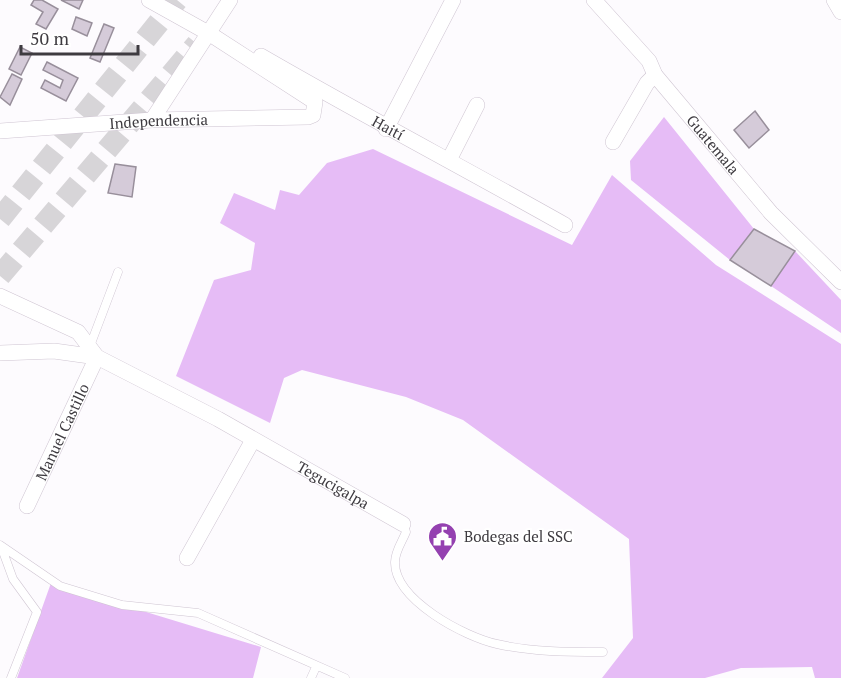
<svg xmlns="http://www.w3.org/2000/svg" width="841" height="678" font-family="'PT Serif',serif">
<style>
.green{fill:#e6bcf6}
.building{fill:#d5cbd9;stroke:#988f9b;stroke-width:1.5}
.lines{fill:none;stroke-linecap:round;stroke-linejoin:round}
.primary-tunnel{stroke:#d7d5d8;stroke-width:22;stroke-dasharray:22 11;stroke-linecap:butt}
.service-casing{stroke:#cfc5d2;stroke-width:9}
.minor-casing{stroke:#cfc5d2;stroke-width:16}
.service{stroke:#fff;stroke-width:8}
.minor{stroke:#fff;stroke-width:15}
.labels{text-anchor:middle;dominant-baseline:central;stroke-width:4.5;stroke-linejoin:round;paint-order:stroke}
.street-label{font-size:15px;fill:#3e3b40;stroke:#fff}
.poi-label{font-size:15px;fill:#3e3b40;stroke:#fff;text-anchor:start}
</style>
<rect width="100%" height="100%" fill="#fdfbfe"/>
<path class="green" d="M664,117L754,229L730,260L631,180L630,161Z
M373,149L572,245L612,175L716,265L841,344V678H815L812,667L741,668L705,678H602L633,638L629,539L463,420L406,397L302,370L284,378L270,423L176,376L214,280L251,270L255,243L220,223L234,193L275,210L280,190L299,195L327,163Z
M795,251L841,300V333L771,286Z
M51,583L261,647L253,678H17Z"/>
<path class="building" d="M34,0H42L58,9L46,29L36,24L43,12L31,5Z
M61,0H83L79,9Z
M76,17L92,23L87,36L72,29Z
M104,24L114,28L100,62L90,58Z
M20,47L32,53L21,75L9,69Z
M47,62L78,78L66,101L41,88L45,80L60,88L63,80L43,70Z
M12,74L22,79L10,105L0,97Z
M755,111L769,130L749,148L734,130Z
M115,164L136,167L132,197L108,193Z
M754,229L795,251L771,286L730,260Z"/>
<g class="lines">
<path class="primary-tunnel" d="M0,219L177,0
M0,276L197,44"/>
<defs>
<path id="service" d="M90,346L118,272
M403,524L406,532C402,542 395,551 395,562C394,600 465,637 497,644C532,652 568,652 603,652
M0,545L60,586L122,605L198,613L345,678
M1,546L13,579L37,612L11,678
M311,678L316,667"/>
<g id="minor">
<path id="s1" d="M594,0L649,61L655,75L771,213L841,282"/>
<path d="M834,0L841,12"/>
<path id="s2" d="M261,56C361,114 464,168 565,225"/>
<path d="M152,120L230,0"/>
<path d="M386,129L453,0"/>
<path id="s3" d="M0,131L152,120L308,117L313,115L315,102L210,34L149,0"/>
<path d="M613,142L647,83L655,75"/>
<path d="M449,160L477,105"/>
<path d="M0,296L78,332L97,357"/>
<path id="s4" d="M0,353L54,351L97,357L218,419L403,524"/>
<path id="s5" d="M27,506L97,357"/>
<path d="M187,558L253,440"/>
</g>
</defs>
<use href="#service" class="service-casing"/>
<use href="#minor" class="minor-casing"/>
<use href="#service" class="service"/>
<use href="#minor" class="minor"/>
</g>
<defs>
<symbol id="civic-pin" viewBox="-11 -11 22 30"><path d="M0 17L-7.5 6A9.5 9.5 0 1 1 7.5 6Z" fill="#9441b0" stroke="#fff"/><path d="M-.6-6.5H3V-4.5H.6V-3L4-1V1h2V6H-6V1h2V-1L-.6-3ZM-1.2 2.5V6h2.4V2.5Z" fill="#fff"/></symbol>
</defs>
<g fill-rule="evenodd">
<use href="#civic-pin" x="426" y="520" width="33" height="45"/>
</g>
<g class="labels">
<g class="street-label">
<text stroke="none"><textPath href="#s3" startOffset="159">Independencia</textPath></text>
<text stroke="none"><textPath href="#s2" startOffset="146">Haití</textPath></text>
<text stroke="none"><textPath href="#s1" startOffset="188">Guatemala</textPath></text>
<text stroke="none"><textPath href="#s5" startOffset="82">Manuel Castillo</textPath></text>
<text stroke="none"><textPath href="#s4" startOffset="366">Tegucigalpa</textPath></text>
</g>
<g class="poi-label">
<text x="464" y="536">Bodegas del SSC</text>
</g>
</g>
<path d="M21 45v9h117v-9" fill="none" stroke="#3e3b40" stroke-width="3"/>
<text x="30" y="45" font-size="18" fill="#3e3b40" stroke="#ffffff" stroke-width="4.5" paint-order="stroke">50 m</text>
</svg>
